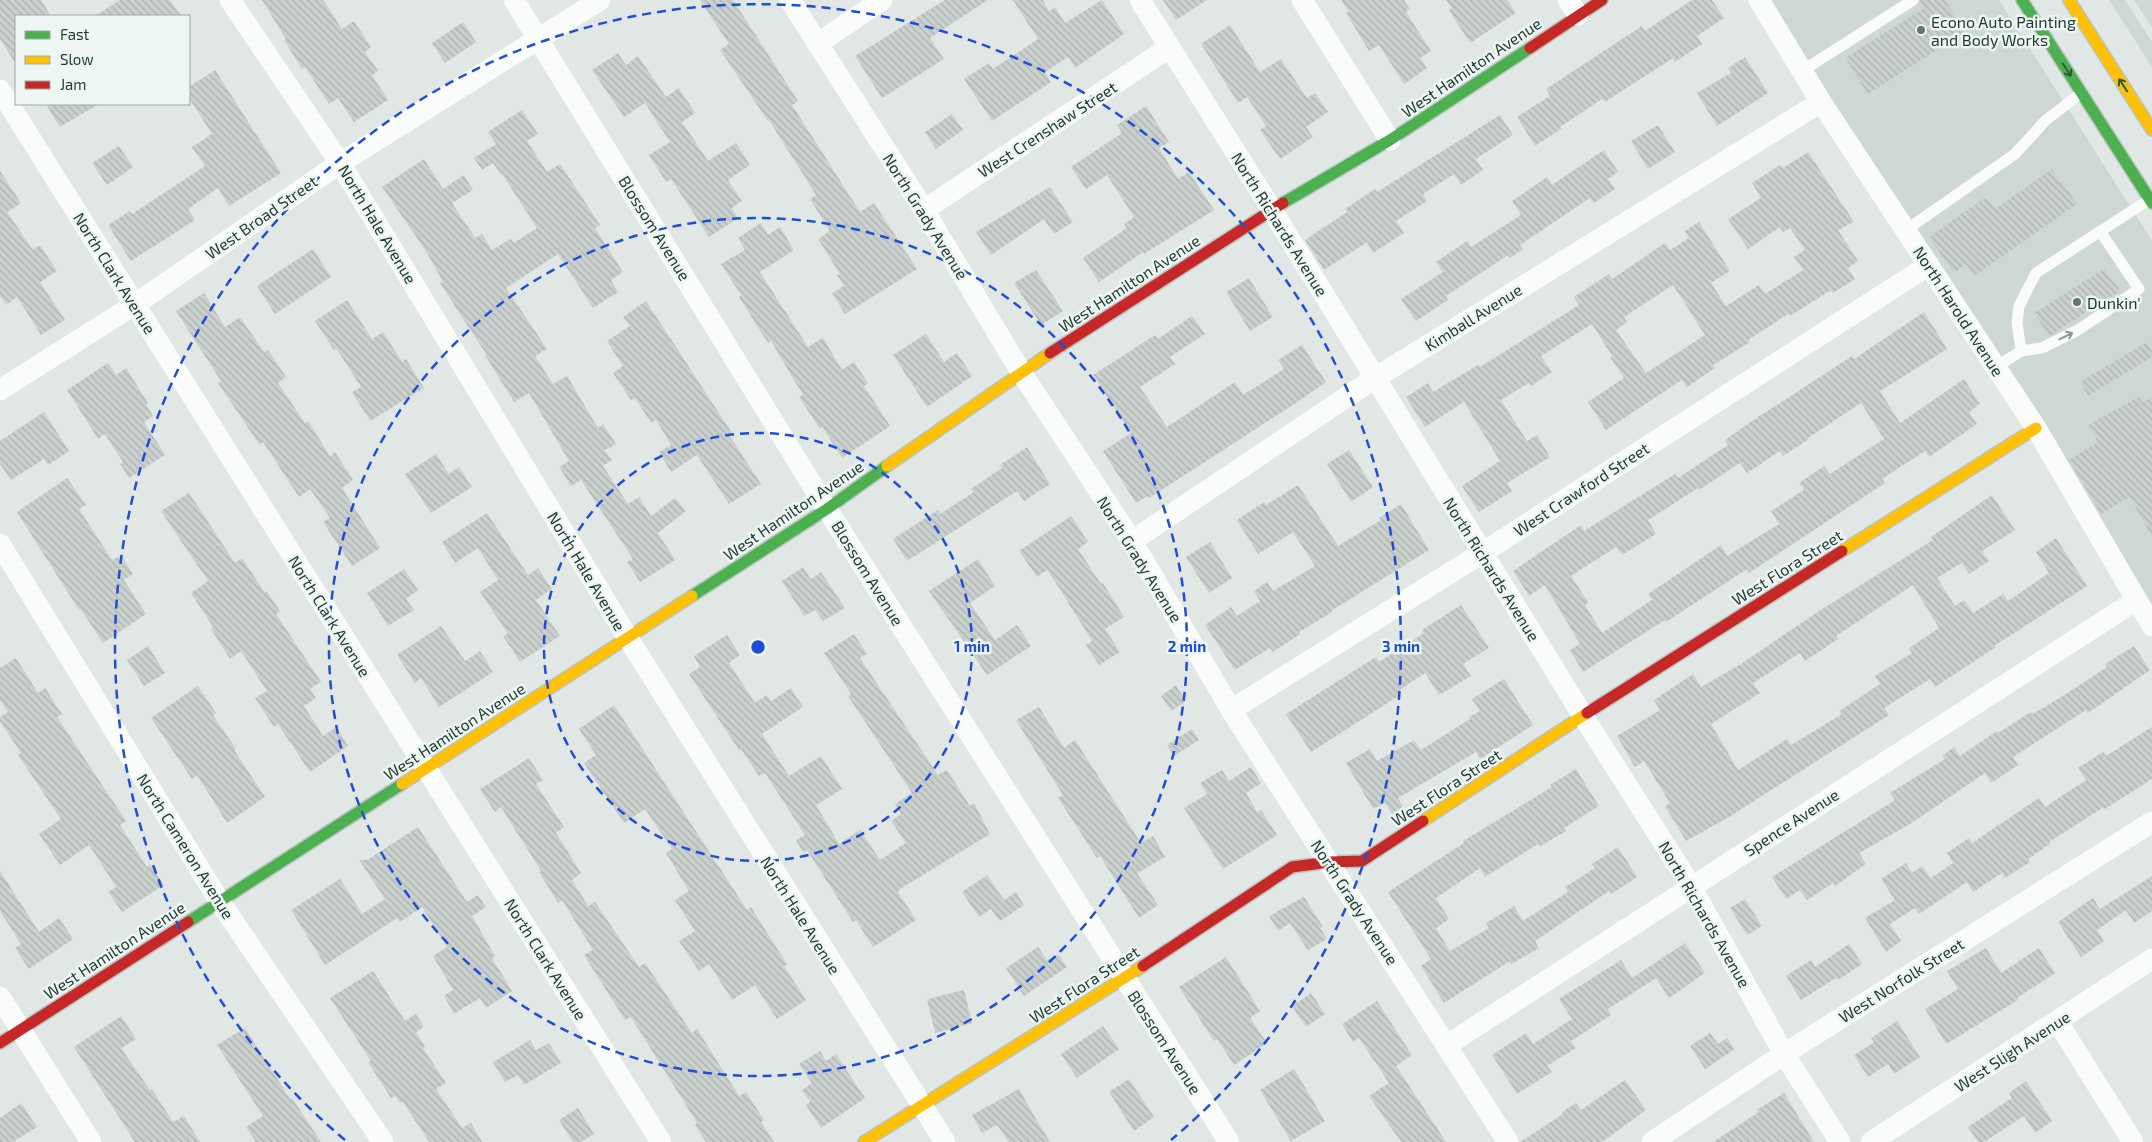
<svg xmlns="http://www.w3.org/2000/svg" width="2152" height="1142" font-family="'Exo 2',sans-serif">
<style>
.built{fill:#cdd8d4}
.building{fill:url(#building-back-hatch);fill-rule:evenodd}
.lines{fill:none;stroke-linecap:round;stroke-linejoin:round}
.fast-casing{stroke:#b9c4bf;stroke-width:14}
.slow-casing{stroke:#b9c4bf;stroke-width:14}
.jam-casing{stroke:#b9c4bf;stroke-width:14}
.lane{stroke:#fafbfb;stroke-width:11}
.street{stroke:#fafbfb;stroke-width:21}
.fast{stroke:#4caf50;stroke-width:11}
.slow{stroke:#ffc107;stroke-width:11}
.jam{stroke:#c62828;stroke-width:11}
.oneway{stroke:#2c5c3b}
.oneway2{stroke:#8c9a96}
.ring{fill:none;stroke:#1d4ed8;stroke-width:2.5;stroke-dasharray:9 6}
.poi-dot{fill:#627670;stroke:#edf6f2;stroke-width:2}
.labels{text-anchor:middle;dominant-baseline:central;stroke-width:5;stroke-linejoin:round;paint-order:stroke}
.poi-label{font-size:16px;fill:#1e3932;stroke:#edf6f2;text-anchor:start}
.street-label{font-size:16px;fill:#1e3932;stroke:#edf6f2}
.centre{fill:#1d4ed8;stroke:#edf6f2;stroke-width:2.5}
.ring-label{font-size:15px;text-anchor:middle;font-weight:bold;fill:#1d4ed8;stroke:#edf6f2;stroke-width:5;stroke-linejoin:round;paint-order:stroke}
</style>
<defs>
<pattern id="building-back-hatch" width="6" height="6" patternUnits="userSpaceOnUse" patternTransform="scale(1.25)"><rect width="6" height="6" fill="#cad0ce"/><path d="M-1 5l2 2M0 0l6 6M5-1l2 2" fill="none" stroke="#adb3b1"/></pattern>
</defs>
<rect width="100%" height="100%" fill="#e0e7e4"/>
<path class="built" d="M1770,0H1999L2152,241V609L1828,97Z
M2109,0H2125L2152,42V67Z
M2134,0H2152V27Z"/>
<path class="building" d="M0,0H41L51,16H16V64L0,39Z
M120,0H170L181,16H95Z
M262,0H323L342,29L354,21L371,47L365,52L378,71L372,75L388,100L354,122L338,98L329,104L305,67L302,69L284,40L286,39Z
M700,0H733L798,101L792,105L860,212L874,203L917,269L845,314L832,293L844,286L837,275L840,274L818,239L830,231L810,199L816,195L769,120L768,121L720,50L729,44Z
M945,0H988L930,38L944,59L882,98L855,56Z
M1013,0H1043L1049,11L1055,7L1065,23L1102,0L1124,34L1075,68L1068,57L1045,72L1051,82L992,121L964,79L989,63L993,69L1038,39Z
M1163,0H1207L1176,20Z
M1341,0H1404L1410,9L1406,12L1431,51L1420,58L1427,68L1404,84L1379,45L1369,51L1346,13L1349,12Z
M1446,0H1507L1516,13L1470,43L1449,10L1452,8Z
M1692,0H1712L1724,18L1697,36L1702,44L1675,62L1673,58L1605,102L1602,99L1560,127L1561,129L1535,146L1517,117L1550,96L1546,89L1642,26L1645,31Z
M1920,0H1945L1965,32L1868,94L1845,58L1924,8Z
M463,22L476,42L445,63L432,43Z
M1230,25L1260,72L1281,59L1307,98L1315,93L1328,112L1306,127L1313,137L1280,159L1260,130L1266,126L1247,97L1238,103L1201,44Z
M618,53L626,65L638,56L666,97L679,88L695,113L682,122L708,161L736,143L750,165L728,180L742,201L732,208L738,218L709,237L671,179L666,182L649,155L670,142L645,103L624,117L592,70Z
M1745,57L1768,93L1717,126L1697,93L1731,73L1728,68Z
M215,70L281,173L229,206L218,188L188,209L195,220L131,261L108,225L130,211L132,214L205,166L192,147L212,134L189,98V87Z
M46,104H99L60,127Z
M1146,106L1169,142L1159,148L1178,179L1189,172L1214,210L1144,254L1143,252L1099,282L1083,258L1127,228L1124,224L1134,217L1107,175L1086,189L1071,167L1122,133L1117,125Z
M522,110L538,134L527,141L547,172L560,164L600,225L595,228L623,272L611,280L618,292L593,308L558,254L506,288L547,349L535,356L553,384L567,376L598,428L603,424L616,444L605,450L612,460L603,466L628,504L639,497L651,516L675,498L686,511L658,533L675,560L640,582L627,562L633,559L581,480L571,486L559,467L569,461L529,393L514,402L485,355L486,354L440,283L443,282L426,251L382,187L424,159L443,189L464,175L473,190L452,203L475,238L482,234L492,250L511,239L514,243L537,228L502,174L501,175L493,163L482,170L474,158L496,144L488,132Z
M952,114L963,130L936,149L925,132Z
M1500,115L1513,135L1476,159L1483,170L1461,185L1454,174L1423,194L1427,201L1396,221L1404,233L1373,253L1367,242L1324,270L1305,240L1347,212L1345,209L1375,189L1377,192Z
M1658,125L1675,152L1648,169L1631,141Z
M119,146L133,167L107,185L92,163Z
M1604,150L1618,172L1608,179L1615,189L1594,203L1590,198L1520,245L1523,249L1510,258L1508,255L1446,296L1448,300L1416,321L1401,299L1443,272L1436,262L1467,241L1471,247L1521,215L1512,201L1547,177L1552,185Z
M1808,152L1854,222L1838,230L1858,261L1848,268L1855,279L1833,293L1831,290L1790,316L1788,314L1748,340L1750,342L1713,365L1715,368L1687,387L1682,380L1606,430L1588,402L1624,378L1610,357L1612,356L1592,324L1541,356L1552,372L1531,386L1529,383L1501,400L1527,441L1537,435L1550,457L1507,483L1512,491L1479,512L1462,486L1500,461L1464,402L1425,427L1406,397L1428,383L1433,392L1478,365L1480,367L1579,305L1574,297L1609,274L1612,279L1665,243L1670,250L1689,238L1685,231L1699,222L1730,271L1711,283L1726,306L1759,285L1765,294L1803,270L1794,257L1805,250L1790,228L1783,232L1780,227L1748,249L1728,219L1761,198L1752,183L1780,165L1783,168ZM1673,285L1705,335L1646,373L1616,330L1627,322L1624,317Z
M2052,169L2077,204L1974,276L1966,264L1954,273L1929,237L1986,197L1995,209Z
M0,171L21,203L7,212L33,250L40,245L57,271L40,282L65,320L41,335L17,297L6,305L0,296Z
M1050,187L1073,222L1054,234L1044,219L991,255L976,232Z
M761,223L768,235L780,227L794,250L760,272L808,347L823,338L842,370L854,362L868,383L864,386L890,426L842,458L822,427L820,429L799,397L803,395L771,341L768,343L739,297L741,295L721,264L745,250L738,238Z
M313,249L331,277L275,314L257,286Z
M2105,268L2120,291L2049,336L2034,313Z
M1036,270L1063,311L1041,325L1014,283Z
M1249,278L1273,317L1250,331L1226,292Z
M204,293L225,327L240,317L264,352L268,350L286,377L278,383L305,423L308,421L330,456L335,452L353,480L342,488L380,548L352,566L323,522L330,518L310,489L299,497L263,442L259,444L218,383L221,381L176,311Z
M347,300L372,339L383,332L402,362L406,359L424,388L370,421L352,392L361,387L336,348L334,350L315,321Z
M646,301L732,433L729,435L761,484L729,504L697,455L671,472L659,452L671,445L656,420L651,423L635,398L631,400L613,373L623,366L607,341L630,326L623,317Z
M1924,312L1947,349L1880,391L1900,423L1964,379L1980,404L1969,412L1977,424L1929,457L1925,451L1882,479L1885,483L1749,573L1747,569L1666,622L1665,620L1583,672L1570,650L1580,644L1545,585L1529,596L1513,571L1581,525L1584,531L1675,474L1678,478L1728,445L1725,440L1749,423L1852,356L1854,359ZM1861,403L1884,439L1830,474L1824,466L1799,483L1804,490L1771,511L1779,524L1727,556L1721,545L1648,594L1652,600L1602,633L1585,605L1588,602L1571,576L1616,547L1622,555L1656,534L1648,520L1698,488L1699,490L1740,463L1747,473L1780,451L1783,456L1809,439L1808,438Z
M1192,316L1205,334L1170,357L1175,364L1140,387L1167,427L1235,382L1243,395L1284,369L1278,360L1302,345L1326,382L1296,403L1149,498L1148,496L1136,503L1103,451L1131,433L1093,375L1155,335L1158,339Z
M926,334L944,362L957,353L972,376L927,407L893,355Z
M2147,342L2152,351V357L2088,396L2080,382Z
M108,363L116,375L126,368L148,403L146,404L153,416L144,422L165,455L129,478L120,464L123,462L105,434L98,439L67,390Z
M2139,397L2142,402L2152,397V536L2130,497L2101,514L2069,460L2098,442L2088,425Z
M44,412L69,451L48,465L44,459L11,480L0,464V441Z
M1027,447L1050,484L1024,501L1017,491L907,561L893,539L938,510L940,514L974,492L971,489L1002,468L1000,465Z
M1349,450L1373,487L1351,502L1327,464Z
M436,454L449,474L459,467L472,487L431,513L405,474Z
M67,478L86,505L79,509L112,560L121,555L133,574L124,580L146,614L103,643L80,608L79,610L17,512Z
M1298,485L1338,546L1381,520L1379,518L1401,504L1429,550L1331,611L1332,612L1299,632L1300,634L1273,652L1270,648L1235,670L1205,625L1231,607L1237,616L1260,601L1254,591L1267,582L1273,591L1315,566L1293,532L1258,554L1237,520L1264,502L1266,505Z
M189,493L235,563L242,558L265,593L267,591L280,611L276,614L321,682L310,689L316,698L304,706L323,736L336,727L348,746L310,772L278,724L274,727L255,698L267,691L241,651L230,659L211,629L213,627L191,593L208,581L161,511Z
M1992,495L2015,530L1982,551L1989,561L1969,574L1962,563L1937,578L1955,606L1964,600L1973,613L2003,594L2008,601L2049,573L2036,552L2056,538L2087,586L1994,646L1996,647L1935,687L1930,679L1884,708L1889,715L1729,817L1686,841L1665,806L1670,803L1644,761L1635,767L1617,736L1660,710L1654,700L1693,674L1701,687L1741,664L1819,611L1933,540L1931,537ZM1913,585L1939,628L1909,648L1912,653L1875,676L1880,684L1839,711L1842,714L1791,745L1787,739L1738,770L1711,724L1760,693L1753,683L1800,653L1805,661L1838,639L1836,636Z
M487,513L528,575L538,568L552,589L536,600L560,636L520,662L503,636L508,634L480,592L498,580L478,548L455,563L442,542Z
M1071,516L1088,542L1078,549L1101,584L1103,583L1124,617L1105,629L1120,652L1099,665L1086,645L1092,641L1056,583L1047,570L1037,577L1019,551Z
M1210,542L1232,578L1209,593L1186,557Z
M978,559L995,586L970,603L995,640L1017,625L1031,646L987,675L929,591Z
M803,567L811,579L821,572L845,608L823,621L815,610L804,616L782,581Z
M404,569L418,590L406,599L414,610L388,626L367,593Z
M1461,605L1489,648L1463,664L1471,676L1439,695L1425,673L1398,691L1400,695L1311,752L1286,714L1376,657L1379,662L1424,633L1422,630Z
M441,626L465,661L480,651L493,672L439,707L421,678L415,683L397,655Z
M854,634L867,654L860,658L938,775L947,770L970,806L974,803L990,834L900,889L898,892L916,920L873,947L856,920L853,922L807,850L803,852L796,840L805,835L765,773L759,776L741,749L739,750L689,674L700,667L694,656L727,635L740,655L729,663L755,703L767,695L771,701L791,688L803,707L762,734L789,776L821,756L842,789L816,805L839,844L860,830L880,860L906,843L891,821L901,814L895,804L912,793L848,696L851,694L824,653Z
M148,646L165,673L144,686L127,660Z
M2134,646L2150,670L2088,713L2086,710L2013,757L2018,765L1991,783L1985,773L1910,824L1859,853L1866,864L1835,886L1833,883L1807,900L1800,890L1786,899L1772,877L1895,800L1890,793L1945,759L1942,756L1954,747L1960,756L1997,731L1998,733L2031,712L2033,714L2066,694L2107,667L2105,664Z
M16,658L38,693L45,688L62,714L57,717L126,821L120,825L147,867L150,864L164,885L122,912L108,892L116,887L89,845L60,865L39,834L61,819L18,755L21,753L0,721V717L8,712L0,700V668Z
M1504,679L1533,725L1480,759L1476,752L1398,798L1407,813L1396,820L1385,803L1373,809L1346,763L1370,749L1377,761L1414,740L1421,750L1470,719L1469,717L1480,711L1472,699Z
M1176,685L1186,701L1171,711L1161,696Z
M198,686L216,713L213,715L236,749L234,750L265,797L227,823L197,775L192,779L151,718Z
M614,705L747,910L751,907L764,928L787,964L784,966L806,1000L777,1019L755,985L732,1000L709,964L699,971L679,941L695,931L675,900L689,891L666,853L672,849L645,809L624,823L584,763L596,755L579,729Z
M1039,707L1064,748L1075,740L1141,843L1153,836L1165,857L1137,873L1158,905L1139,918L1100,856L1097,858L1058,798L1063,795L1016,720Z
M2152,727V779L2105,809L2104,807L2049,842L2050,844L2028,859L2030,862L2005,878L2002,873L1973,892L1967,882L1919,914L1915,908L1890,924L1901,941L1886,952L1865,918L1895,900L1881,879L1906,863L1912,873L1922,866L1931,878L1953,863L1947,853L1969,838L1972,843L2039,798L2045,807L2086,780L2078,768L2103,752L2106,756Z
M1192,729L1199,740L1174,756L1167,745Z
M529,758L543,780L536,784L564,827L556,833L581,873L572,880L588,906L595,902L639,967L645,963L692,1033L697,1029L739,1096L746,1092L764,1120L761,1122L774,1142H706L695,1125L697,1123L631,1017L625,1020L584,955L593,950L562,900L558,903L539,872L541,871L501,807L495,812L480,789Z
M1251,767L1261,783L1246,793L1257,812L1261,810L1277,835L1223,869L1184,808L1207,794L1200,783L1222,770L1229,781Z
M1576,769L1599,806L1564,828L1566,831L1539,847L1538,844L1485,877L1480,868L1436,898L1449,919L1436,928L1450,951L1489,928L1486,923L1514,906L1523,921L1568,892L1565,887L1595,868L1592,864L1618,847L1637,877L1611,894L1609,891L1535,941L1539,948L1511,964L1510,961L1444,1003L1421,966L1431,959L1388,892L1464,843L1463,841L1552,787L1550,785Z
M418,827L467,902L478,895L486,907L472,916L495,956L492,958L512,991L486,1008L480,998L454,1014L444,996L453,990L433,956L447,947L422,907L400,922L397,918L325,965L291,910L340,879L362,914L385,899L359,860H367Z
M0,871L39,932L59,918L73,939L29,969L15,948L21,944L0,911Z
M987,875L1004,900L1016,892L1024,905L1000,921L991,909L979,917L962,892Z
M2152,876V911L2134,923L2126,910L2097,930L2104,941L2081,957L2058,922L2093,898L2100,909Z
M1304,897L1323,927L1320,928L1327,939L1308,950L1290,923L1278,931L1269,916Z
M1745,899L1762,926L1747,935L1730,908Z
M1685,943L1705,973L1669,998L1656,978L1608,1009L1611,1015L1571,1041L1576,1048L1547,1066L1552,1072L1517,1094L1492,1055L1526,1033L1533,1044L1572,1019L1559,999L1621,960L1632,978Z
M1849,944L1862,964L1838,980L1836,978L1801,1000L1786,976L1811,960L1815,967Z
M1038,947L1047,960L1058,954L1067,967L1024,996L1006,968Z
M1986,948L2001,973L2039,948L2055,973L2017,998L2018,1000L1946,1044L1925,1009L1958,989L1947,971Z
M1226,957L1260,1011L1250,1018L1267,1043L1234,1065L1217,1039L1214,1041L1179,987Z
M373,971L405,1021L416,1014L424,1027L416,1032L425,1047L423,1048L446,1083L436,1089L462,1128L471,1123L482,1142H429L403,1102L400,1103L395,1096L391,1098L368,1062L371,1061L330,998Z
M964,990L972,1023L935,1033L927,999Z
M1311,993L1325,1014L1306,1027L1292,1006Z
M1377,1001L1412,1055L1396,1066L1446,1142H1401L1369,1096L1389,1083L1359,1038L1353,1042L1342,1024Z
M121,1016L136,1039L121,1048L150,1090L152,1089L173,1122L184,1116L200,1142H135L74,1047Z
M1897,1021L1920,1057L1894,1074L1888,1064L1868,1077L1854,1055L1874,1042L1871,1038Z
M1103,1026L1119,1049L1077,1078L1061,1054Z
M245,1028L290,1099L292,1098L321,1142H256L246,1127L263,1116L217,1045Z
M1710,1033L1718,1044L1727,1038L1735,1049L1705,1069L1690,1046Z
M530,1040L536,1050L549,1043L561,1063L524,1085L518,1075L505,1082L493,1062Z
M820,1051L826,1061L836,1054L865,1098L821,1128L806,1105L810,1102L802,1090L812,1083L799,1064Z
M1294,1069L1325,1121L1291,1141L1260,1090Z
M1129,1079L1154,1117L1134,1131L1109,1092Z
M1625,1080L1646,1110L1602,1142H1520L1563,1114L1562,1112L1576,1103L1581,1110Z
M2026,1081L2052,1121L2035,1133L2024,1116L1984,1142H1978L1968,1127L2012,1098L2009,1093Z
M1019,1089L1036,1119L1050,1142H1009L997,1125L982,1133L972,1115Z
M1784,1093L1814,1142H1713L1759,1112L1757,1110Z
M21,1103L37,1127L13,1142H0V1118Z
M578,1108L594,1134L581,1142H573L559,1120Z"/>
<g class="lines">
<defs>
<path id="fast" d="M2022,0L2152,203
M1283,203L1390,140L1530,48
M692,596L827,509L887,466
M188,922L402,784"/>
<path id="slow" d="M2069,0L2152,130
M887,466L1050,353
M1842,551L2036,428
M402,784L692,596
M1423,821L1587,713
M864,1142L1143,966"/>
<path id="jam" d="M1530,48L1602,0
M1050,353L1283,203
M1587,713L1842,551
M1143,966L1292,867L1330,862L1362,861L1423,821
M0,1043L188,922"/>
</defs>
<use href="#fast" class="fast-casing"/>
<use href="#slow" class="slow-casing"/>
<use href="#jam" class="jam-casing"/>
<path class="lane" d="M1802,71L1913,0
M1906,230L2015,154L2045,121L2081,93
M2021,351L2017,323L2019,306L2036,273L2150,199
M1996,367L2021,351L2042,348L2078,330L2139,289L2100,231"/>
<path class="street" d="M230,0L340,163L628,638L945,1142
M514,0L827,509L1229,1142
M790,0L924,210L1021,372L1132,541L1231,710L1508,1142
M1140,0L1272,210L1583,716L1691,886L1784,1054L1840,1142
M1302,0L1390,140
M1568,0L1578,15
M1759,0L1821,102L2036,428L2152,626
M817,44L882,0
M0,90L661,1142
M924,210L1170,47
M0,390L134,305L340,163L600,0
M1132,541L1375,378L1821,102
M0,544L220,902L383,1142
M1231,710L1482,553L1929,265
M0,997L91,1142
M2057,1021L2133,1142
M1447,1045L2135,601
M1652,1142L1784,1054L2152,822
M1871,1142L2152,959"/>
<use href="#fast" class="fast"/>
<use href="#slow" class="slow"/>
<use href="#jam" class="jam"/>
</g>
<defs><path id="oneway-shaft" d="M-6 0H5M1.5-3L5.5 0L1.5 3" fill="none" stroke-width="1.6" stroke-linecap="round" stroke-linejoin="round" transform="scale(1.25)"/></defs>
<g class="oneway">
<use href="#oneway-shaft" transform="translate(2067 70) rotate(57)"/>
<use href="#oneway-shaft" transform="translate(2123 85) rotate(-123)"/>
</g>
<use class="oneway2" href="#oneway-shaft" transform="translate(2066 336) rotate(-26)"/>
<g class="ring">
<circle cx="758" cy="647" r="214"/>
<circle cx="758" cy="647" r="429"/>
<path d="M345 1140A643 643 0 1 1 1171 1140"/>
</g>
<g class="poi-dot">
<circle cx="1921" cy="30" r="5"/>
<circle cx="2077" cy="302" r="5"/>
</g>
<g class="labels">
<g class="poi-label">
<text x="1931" y="21">Econo Auto Painting<tspan x="1931" dy="18">and Body Works</tspan></text>
<text x="2087" y="302">Dunkin'</text>
</g>
<g class="street-label">
<text transform="translate(1471 67) rotate(-34)">West Hamilton Avenue</text>
<text transform="translate(1047 129) rotate(-33)">West Crenshaw Street</text>
<text transform="translate(926 216) rotate(58)">North Grady Avenue</text>
<text transform="translate(261 217) rotate(-35)">West Broad Street</text>
<text transform="translate(378 224) rotate(59)">North Hale Avenue</text>
<text transform="translate(1280 224) rotate(58)">North Richards Avenue</text>
<text transform="translate(655 228) rotate(58)">Blossom Avenue</text>
<text transform="translate(115 273) rotate(58)">North Clark Avenue</text>
<text transform="translate(1129 283) rotate(-33)">West Hamilton Avenue</text>
<text transform="translate(1959 311) rotate(57)">North Harold Avenue</text>
<text transform="translate(1473 317) rotate(-32)">Kimball Avenue</text>
<text transform="translate(1581 489) rotate(-33)">West Crawford Street</text>
<text transform="translate(793 510) rotate(-34)">West Hamilton Avenue</text>
<text transform="translate(1140 559) rotate(58)">North Grady Avenue</text>
<text transform="translate(1787 567) rotate(-32)">West Flora Street</text>
<text transform="translate(1492 569) rotate(58)">North Richards Avenue</text>
<text transform="translate(587 571) rotate(59)">North Hale Avenue</text>
<text transform="translate(868 573) rotate(58)">Blossom Avenue</text>
<text transform="translate(330 616) rotate(58)">North Clark Avenue</text>
<text transform="translate(454 731) rotate(-33)">West Hamilton Avenue</text>
<text transform="translate(1446 787) rotate(-33)">West Flora Street</text>
<text transform="translate(1791 822) rotate(-33)">Spence Avenue</text>
<text transform="translate(186 846) rotate(58)">North Cameron Avenue</text>
<text transform="translate(1355 902) rotate(57)">North Grady Avenue</text>
<text transform="translate(1705 914) rotate(60)">North Richards Avenue</text>
<text transform="translate(801 915) rotate(58)">North Hale Avenue</text>
<text transform="translate(114 950) rotate(-33)">West Hamilton Avenue</text>
<text transform="translate(546 959) rotate(58)">North Clark Avenue</text>
<text transform="translate(1901 980) rotate(-32)">West Norfolk Street</text>
<text transform="translate(1084 984) rotate(-33)">West Flora Street</text>
<text transform="translate(1165 1042) rotate(57)">Blossom Avenue</text>
<text transform="translate(2012 1051) rotate(-33)">West Sligh Avenue</text>
</g>
</g>
<circle cx="758" cy="647" r="8" class="centre"/>
<g class="ring-label">
<text x="972" y="652">1 min</text>
<text x="1187" y="652">2 min</text>
<text x="1401" y="652">3 min</text>
</g>
<rect x="15" y="15" width="175" height="90" fill="#edf6f2" stroke="#9aaaa5"/>
<rect x="25" y="31" width="25" height="8" fill="#4caf50" stroke="#9aaaa5"/>
<text x="60" y="40" font-size="15" fill="#1e3932">Fast</text>
<rect x="25" y="56" width="25" height="8" fill="#ffc107" stroke="#9aaaa5"/>
<text x="60" y="65" font-size="15" fill="#1e3932">Slow</text>
<rect x="25" y="81" width="25" height="8" fill="#c62828" stroke="#9aaaa5"/>
<text x="60" y="90" font-size="15" fill="#1e3932">Jam</text>
</svg>
